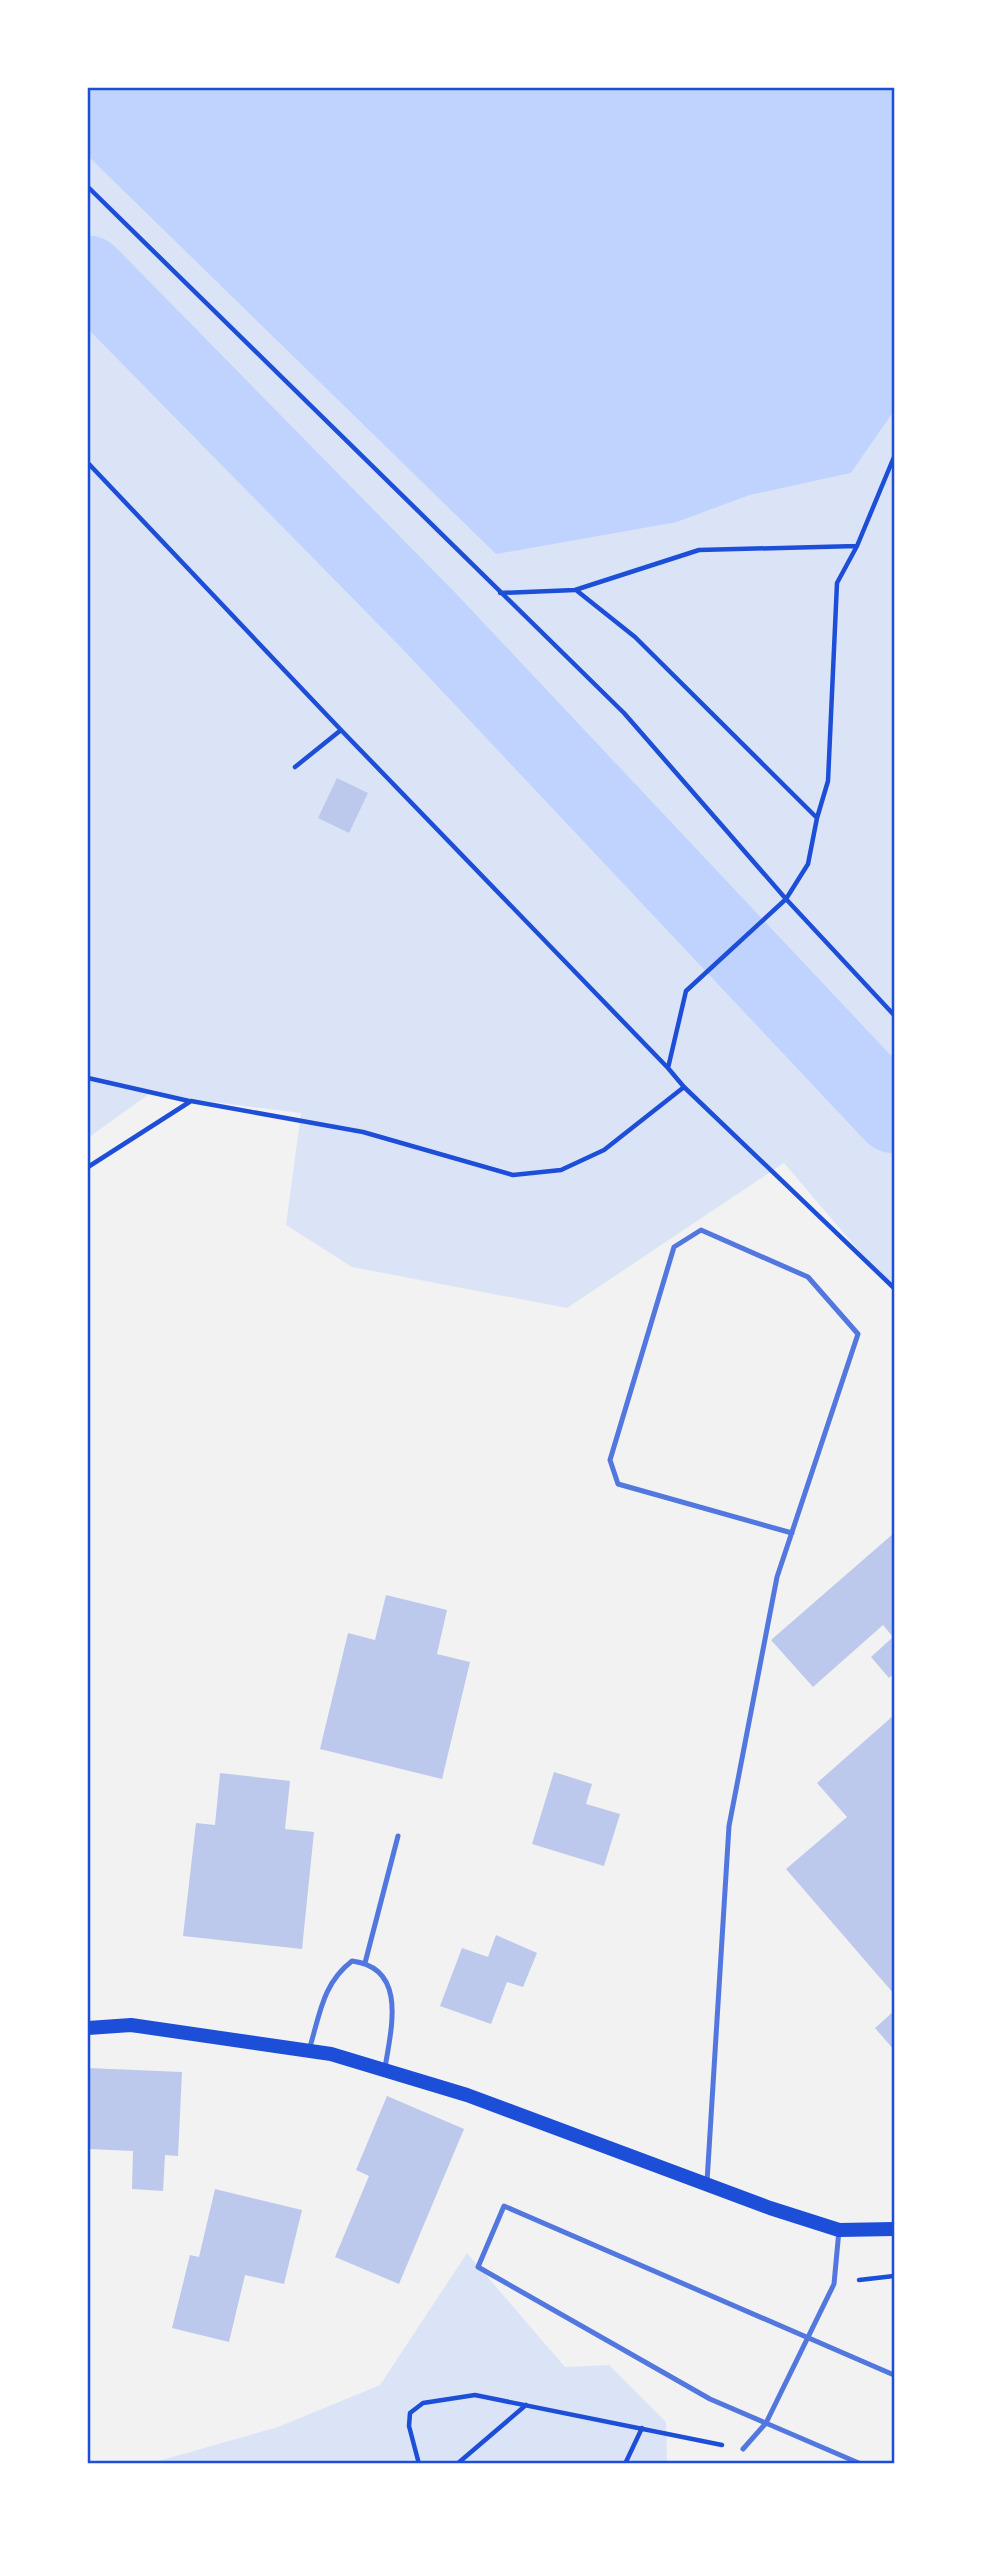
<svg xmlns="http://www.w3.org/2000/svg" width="982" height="2551" font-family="'Noto Sans',sans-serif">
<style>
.green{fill:#dbe4f7}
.water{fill:#bfd3fe}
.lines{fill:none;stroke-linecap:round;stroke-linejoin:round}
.river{stroke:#bfd3fe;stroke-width:77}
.building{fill:#bdc9ec}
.path{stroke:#1d4ed8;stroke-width:4.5}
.service{stroke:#5277de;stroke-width:5}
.secondary{stroke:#1d4ed8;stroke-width:14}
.neatline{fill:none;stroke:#1d4ed8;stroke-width:2.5}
</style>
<rect width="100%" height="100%" fill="#f2f2f2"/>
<path class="green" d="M88,103L677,522L750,495L851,473L894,411V1292L784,1163L567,1308L352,1267L286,1225L301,1113L149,1094L88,1138Z
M467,2253L565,2367L609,2365L666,2422L667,2460L673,2463L148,2464L278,2427L380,2385Z"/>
<path class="water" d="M88,88H894V411L851,473L750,495L677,522L496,554L88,156Z"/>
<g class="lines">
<path class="river" d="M88,274L428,620L894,1115"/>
</g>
<path class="building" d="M337,778L368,793L349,833L318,818Z
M894,1533V1673L889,1678L871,1657L893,1637L883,1625L813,1687L771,1640Z
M386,1595L447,1610L437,1654L470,1662L442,1779L320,1749L348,1633L375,1640Z
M894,1715V1994L786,1869L847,1817L817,1783Z
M554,1772L592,1784L586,1804L620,1814L604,1866L532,1844Z
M220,1773L290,1781L285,1829L314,1832L302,1949L183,1936L196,1823L215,1825Z
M496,1935L537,1953L523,1987L507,1982L491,2024L440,2006L462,1948L488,1957Z
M894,2011V2050L875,2028Z
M88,2068L182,2072L178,2156L165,2155L163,2191L132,2189L133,2151L88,2149Z
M387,2096L464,2129L399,2284L335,2257L369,2176L356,2170Z
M215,2189L302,2210L284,2284L245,2275L229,2342L172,2328L190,2255L199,2257Z"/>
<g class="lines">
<path class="path" d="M88,187L624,713L786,899L894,1015
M894,457L857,546L837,583L828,781L817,818L808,864L786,899L686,991L668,1068L684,1087L894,1288
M88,463L341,730L668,1068
M576,590L635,637L817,818
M500,593L575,590L699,550L857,546
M295,767L341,730
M88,1078L189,1101
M88,1167L191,1101L363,1132L513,1175L561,1170L604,1150L684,1087
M859,2280L894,2276
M419,2464L409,2426L410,2413L423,2403L475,2395L722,2445
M457,2464L526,2405
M625,2464L642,2428"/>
<path class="service" d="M365,1963L398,1836
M309,2050C320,2015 322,1984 352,1961C408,1968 391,2029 385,2068
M707,2182L729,1826L777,1577L858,1334L808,1277L701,1230L674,1247L610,1460L618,1484L792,1533
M743,2449L766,2423L834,2284L839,2230
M861,2464L710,2399L478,2267L504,2206L894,2375"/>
<path class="secondary" d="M88,2028L131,2025L331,2054L467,2095L770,2208L839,2230L894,2229"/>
</g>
<rect width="982" height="2551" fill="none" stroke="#ffffff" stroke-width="178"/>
<rect x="89" y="89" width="804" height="2373" class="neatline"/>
</svg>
